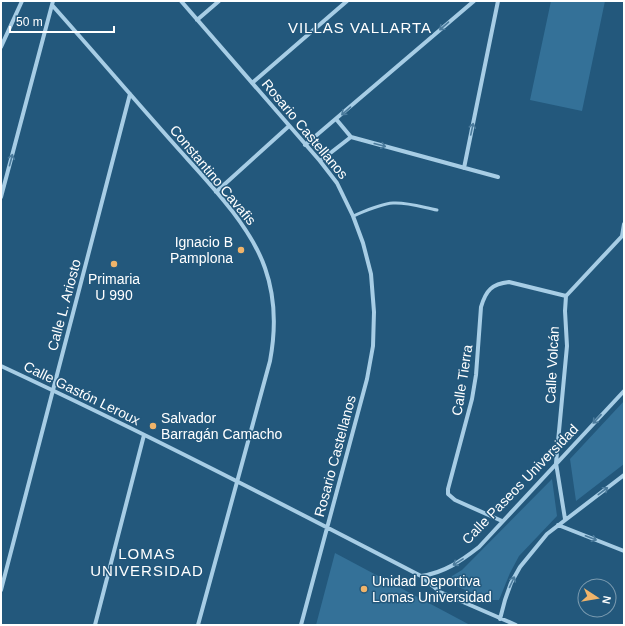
<svg xmlns="http://www.w3.org/2000/svg" width="625" height="626" font-family="Helvetica,sans-serif">
<style>
.green{fill:#347198}
.lines{fill:none;stroke-linecap:round;stroke-linejoin:round}
.service{stroke:#a7cde5;stroke-width:3}
.minor{stroke:#a7cde5;stroke-width:4}
.oneway{stroke:#4b7b9c}
.poi-dot{fill:#f0b46a;stroke:#23587c;stroke-width:1.5}
.labels{text-anchor:middle;dominant-baseline:central;stroke-width:3;stroke-linejoin:round;paint-order:stroke}
.street-label{font-size:14px;fill:#fff;stroke:#23587c}
.poi-label{font-size:14px;fill:#fff;stroke:#23587c;text-anchor:start}
.neighbourhood-label{font-size:15px;letter-spacing:1px;fill:#fff;stroke:#23587c}
</style>
<rect width="100%" height="100%" fill="#23587c"/>
<path class="green" d="M551,1H605L582,111L530,100Z
M624,401V464L576,501L570,459Z
M552,479L557,516L519,556L510,573L499,600H489L449,583L452,576L462,570Z
M335,553L470,625H316Z"/>
<g class="lines">
<path class="service" d="M353,216C365,211 380,204 393,203C407,202 422,207 437,210"/>
<path class="minor" d="M181,1L320,161L337,183L353,216L363,243L371,274L374,312L373,346L367,379L301,625
M52,5C93,51 133,98 174,144C205,179 250,224 265,268C276,299 276,329 270,361L198,625
M197,20L219,1
M1,47L22,1
M252,83L347,1
M336,119L351,137L498,177
M305,145L474,1
M320,161L351,137
M464,168L498,1
M216,192L289,126
M1,197L53,1
M622,236L624,224
M1,366C143,432 282,504 421,576L440,592L516,625
M565,519L556,463L567,346L565,311L566,296L624,234
M502,521L455,500L448,494V489L472,399L476,375L481,307C486,290 492,284 509,282L566,296
M558,525L624,551
M421,576C444,573 461,561 479,547L624,391
M1,590L130,94
M500,619L505,600L511,583L520,567L547,534L624,475
M95,625L144,435"/>
</g>
<defs><path id="oneway-shaft" d="M-6 0H5M1.5-3L5.5 0L1.5 3" fill="none" stroke-width="1.6" stroke-linecap="round" stroke-linejoin="round"/></defs>
<g class="oneway">
<use href="#oneway-shaft" transform="translate(444 26) rotate(139)"/>
<use href="#oneway-shaft" transform="translate(346 111) rotate(139)"/>
<use href="#oneway-shaft" transform="translate(472 129) rotate(-78)"/>
<use href="#oneway-shaft" transform="translate(380 145) rotate(15)"/>
<use href="#oneway-shaft" transform="translate(11 160) rotate(-75)"/>
<use href="#oneway-shaft" transform="translate(597 419) rotate(133)"/>
<use href="#oneway-shaft" transform="translate(603 491) rotate(-37)"/>
<use href="#oneway-shaft" transform="translate(591 538) rotate(21)"/>
<use href="#oneway-shaft" transform="translate(458 562) rotate(148)"/>
<use href="#oneway-shaft" transform="translate(512 582) rotate(-65)"/>
</g>
<g class="poi-dot">
<circle cx="241" cy="250" r="4"/>
<circle cx="114" cy="264" r="4"/>
<circle cx="153" cy="426" r="4"/>
<circle cx="364" cy="589" r="4"/>
</g>
<g class="labels">
<g class="street-label">
<text transform="translate(305 129) rotate(50)">Rosario Castellanos</text>
<text transform="translate(213 175) rotate(50)">Constantino Cavafis</text>
<text transform="translate(64 305) rotate(-75)">Calle L. Ariosto</text>
<text transform="translate(552 365) rotate(-87)">Calle Volcán</text>
<text transform="translate(462 380) rotate(-81)">Calle Tierra</text>
<text transform="translate(82 393) rotate(26)">Calle Gastón Leroux</text>
<text transform="translate(335 456) rotate(-75)">Rosario Castellanos</text>
<text transform="translate(520 484) rotate(-46)">Calle Paseos Universidad</text>
</g>
<g class="poi-label">
<text x="233" y="242" text-anchor="end">Ignacio B<tspan x="233" dy="16">Pamplona</tspan></text>
<text x="114" y="279" text-anchor="middle">Primaria<tspan x="114" dy="16">U 990</tspan></text>
<text x="161" y="418">Salvador<tspan x="161" dy="16">Barragán Camacho</tspan></text>
<text x="372" y="581">Unidad Deportiva<tspan x="372" dy="16">Lomas Universidad</tspan></text>
</g>
<g class="neighbourhood-label">
<text x="360" y="27">VILLAS VALLARTA</text>
<text x="147" y="553">LOMAS<tspan x="147" dy="17">UNIVERSIDAD</tspan></text>
</g>
</g>
<rect width="625" height="626" fill="none" stroke="#ffffff" stroke-width="4"/>
<g transform="translate(597 598) rotate(102)"><circle r="19" fill="#23587c" stroke="#7b9bb0"/>
<path d="M0-3L7 15L0 10L-7 15Z" fill="#f0b46a"/>
<text y="-6" font-size="11" font-weight="bold" text-anchor="middle" fill="#ffffff">N</text>
</g>
<path d="M10 26v6h104v-6" fill="none" stroke="#ffffff" stroke-width="2"/>
<text x="16" y="26" font-size="12" fill="#ffffff" stroke="#23587c" stroke-width="3" paint-order="stroke">50 m</text>
</svg>
